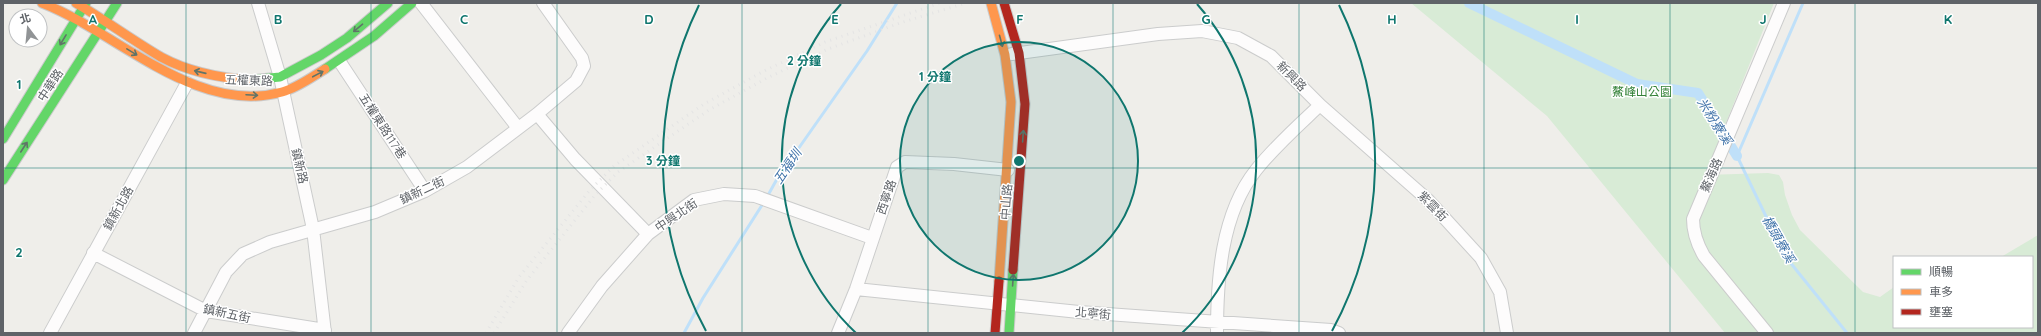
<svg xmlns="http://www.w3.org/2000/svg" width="2041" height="336" font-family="Quicksand,'Noto Sans TC',sans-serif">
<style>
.green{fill:#d8ebd6}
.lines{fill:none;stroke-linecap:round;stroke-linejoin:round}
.stream{stroke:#bfe0f9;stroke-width:3}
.canal{stroke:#bfe0f9;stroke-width:10}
.street-casing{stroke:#cbcccc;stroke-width:14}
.fast-casing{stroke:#cacacb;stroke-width:11}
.slow-casing{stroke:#cacacb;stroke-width:11}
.jam-casing{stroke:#cacacb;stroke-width:11}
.street{stroke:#fdfcfc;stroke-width:12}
.fast{stroke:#63d668;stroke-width:9}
.slow{stroke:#ff974d;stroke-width:9}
.jam{stroke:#b3261e;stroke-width:9}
.rail{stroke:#e4e4e4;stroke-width:3;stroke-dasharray:1 5;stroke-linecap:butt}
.oneway{stroke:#607468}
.grid{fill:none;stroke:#0f766e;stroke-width:1;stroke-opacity:0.55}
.ring{fill:none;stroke:#0f766e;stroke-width:2}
.labels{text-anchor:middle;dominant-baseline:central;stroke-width:3;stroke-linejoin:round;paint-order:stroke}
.street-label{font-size:12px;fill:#5f6368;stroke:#fff}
.park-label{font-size:12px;fill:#348238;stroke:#fff}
.water-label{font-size:13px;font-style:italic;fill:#4174aa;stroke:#fff}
.grid-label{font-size:13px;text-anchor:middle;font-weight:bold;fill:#0f766e;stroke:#fff;stroke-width:3;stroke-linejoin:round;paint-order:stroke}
.centre{fill:#0f766e;stroke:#fff;stroke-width:2}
.ring-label{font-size:12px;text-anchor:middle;font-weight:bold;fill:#0f766e;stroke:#fff;stroke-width:3;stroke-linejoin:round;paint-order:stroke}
</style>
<rect width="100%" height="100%" fill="#efeeea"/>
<path class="green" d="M1411,3H1774L1705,175L1768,173L1779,175L1783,182L1785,195L1792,215L1800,230L1863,292L1880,297L1894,287V327H2032V257H2001L2038,235V333H1725L1547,116Z"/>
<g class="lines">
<path class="stream" d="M1803,3L1737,156L1785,256L1847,333
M767,197L777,179L867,51L897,3
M684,333L703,298L764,202"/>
<path class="canal" d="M1469,3L1637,84L1698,93L1737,156"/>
<defs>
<path id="street" d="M258,3L280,77L313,229L325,333
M421,3L518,128
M1012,54L1158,34L1202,31L1238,38L1271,56L1320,105L1428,200L1481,258L1500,292L1507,333
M340,62L425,191
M537,114L575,159L648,234
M93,253L206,311L325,330
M856,289L1079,312L1331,330L1339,333
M50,333L187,83
M194,333L226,272L243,254L270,242L375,212L425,191L467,167L537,114L576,81L584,66L582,58L543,3
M568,333L602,286L648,234L694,200L724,194L755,196L872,238
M838,333L856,289L897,167L905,162L954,164L1008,170
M1217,333C1217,279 1221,214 1256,170C1275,146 1299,125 1320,105
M1767,333L1704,256C1697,244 1693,233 1693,219L1784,3"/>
<path id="fast" d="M325,69L374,36L412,3
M250,80L280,77L321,55L347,38L388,3
M3,139L86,3
M3,180L117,3
M1009,333L1013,270"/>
<path id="slow" d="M42,3C117,32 196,116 282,92C297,88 312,77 325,69
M76,3C105,20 132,40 161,57C187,71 220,78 250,80
M991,3L1005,55L1011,102L999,281"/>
<path id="jam" d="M1004,3L1019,53L1025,104L1013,270
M995,333L999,281"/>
</defs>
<use href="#street" class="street-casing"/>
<use href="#fast" class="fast-casing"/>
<use href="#slow" class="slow-casing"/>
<use href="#jam" class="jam-casing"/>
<use href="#street" class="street"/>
<use href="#fast" class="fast"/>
<use href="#slow" class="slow"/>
<use href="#jam" class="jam"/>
<path class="rail" d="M486,333L519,277L590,190L614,166L704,104L764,71L825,42L940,3
M494,333L527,280L596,194L618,172L709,110L767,78L828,49L900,23L966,3"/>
</g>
<defs><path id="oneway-shaft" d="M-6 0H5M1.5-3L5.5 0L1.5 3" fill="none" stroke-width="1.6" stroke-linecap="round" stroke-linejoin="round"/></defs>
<g class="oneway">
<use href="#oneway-shaft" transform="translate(358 28) rotate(140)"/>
<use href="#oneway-shaft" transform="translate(63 40) rotate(121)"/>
<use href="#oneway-shaft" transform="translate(1001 41) rotate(75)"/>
<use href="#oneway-shaft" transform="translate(132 52) rotate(31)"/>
<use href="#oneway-shaft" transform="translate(200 72) rotate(-167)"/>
<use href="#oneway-shaft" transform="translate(318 74) rotate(-28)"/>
<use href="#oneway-shaft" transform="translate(252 95) rotate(3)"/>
<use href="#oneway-shaft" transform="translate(1023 136) rotate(-86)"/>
<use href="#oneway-shaft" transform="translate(24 147) rotate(-57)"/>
<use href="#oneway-shaft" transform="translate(1013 280) rotate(-86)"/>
</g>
<path class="grid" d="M186,3V333M371,3V333M557,3V333M742,3V333M928,3V333M1113,3V333M1299,3V333M1484,3V333M1670,3V333M1855,3V333M3,168H2038"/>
<circle cx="1019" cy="161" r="119" fill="#0f766e" fill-opacity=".12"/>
<g class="ring">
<circle cx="1019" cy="161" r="119"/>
<path d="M856 333A237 237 0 0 1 841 4M1197 4A237 237 0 0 1 1182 333"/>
<path d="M706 331A356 356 0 0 1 699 5M1339 5A356 356 0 0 1 1332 331"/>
</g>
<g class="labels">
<g class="street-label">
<text transform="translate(1292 76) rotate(45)">新興路</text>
<text transform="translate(249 80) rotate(2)">五權東路</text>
<text transform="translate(50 85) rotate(-57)">中華路</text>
<text transform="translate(383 126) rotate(57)">五權東路117巷</text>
<text transform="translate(300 166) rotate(77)">鎮新路</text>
<text transform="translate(1711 175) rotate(-67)">鰲海路</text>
<text transform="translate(422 190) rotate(-25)">鎮新二街</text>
<text transform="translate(886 197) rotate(-71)">西寧路</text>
<text transform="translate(1006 202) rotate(-86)">中山路</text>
<text transform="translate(1433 206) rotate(46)">紫雲街</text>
<text transform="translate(118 208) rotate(-61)">鎮新北路</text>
<text transform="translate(676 215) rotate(-34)">中興北街</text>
<text transform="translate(227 313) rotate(12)">鎮新五街</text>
<text transform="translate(1093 313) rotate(5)">北寧街</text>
</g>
<g class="park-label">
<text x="1642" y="91">鰲峰山公園</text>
</g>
<g class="water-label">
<text transform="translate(1715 121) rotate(58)">米粉寮溪</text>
<text transform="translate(787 166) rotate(-56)">五福圳</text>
<text transform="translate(1779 239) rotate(61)">橋頭寮溪</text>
</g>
</g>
<g class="grid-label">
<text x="93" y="24">A</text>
<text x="278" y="24">B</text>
<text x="464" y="24">C</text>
<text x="649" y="24">D</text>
<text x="835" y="24">E</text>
<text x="1020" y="24">F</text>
<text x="1206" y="24">G</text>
<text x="1392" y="24">H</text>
<text x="1577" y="24">I</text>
<text x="1763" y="24">J</text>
<text x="1948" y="24">K</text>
<text x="19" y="89">1</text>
<text x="19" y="257">2</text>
</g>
<circle cx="1019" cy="161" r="6" class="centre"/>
<g class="ring-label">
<text x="804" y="65">2 分鐘</text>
<text x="935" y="81">1 分鐘</text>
<text x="663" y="165">3 分鐘</text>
</g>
<rect width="2041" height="336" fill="none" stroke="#5f6368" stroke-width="8"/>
<rect x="1893" y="256" width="140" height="72" fill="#ffffff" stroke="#bfc1c3"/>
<rect x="1901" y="269" width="20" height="6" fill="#63d668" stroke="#bfc1c3"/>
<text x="1929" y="276" font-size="12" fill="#5f6368">順暢</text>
<rect x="1901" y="289" width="20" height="6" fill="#ff974d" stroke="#bfc1c3"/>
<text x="1929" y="296" font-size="12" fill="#5f6368">車多</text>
<rect x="1901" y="309" width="20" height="6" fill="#b3261e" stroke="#bfc1c3"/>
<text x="1929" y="316" font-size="12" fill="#5f6368">壅塞</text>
<g transform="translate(28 28) rotate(344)"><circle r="19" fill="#ffffff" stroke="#bfc1c3"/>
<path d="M0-3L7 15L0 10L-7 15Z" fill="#919496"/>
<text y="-6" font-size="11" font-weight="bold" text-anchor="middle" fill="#5f6368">北</text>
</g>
</svg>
